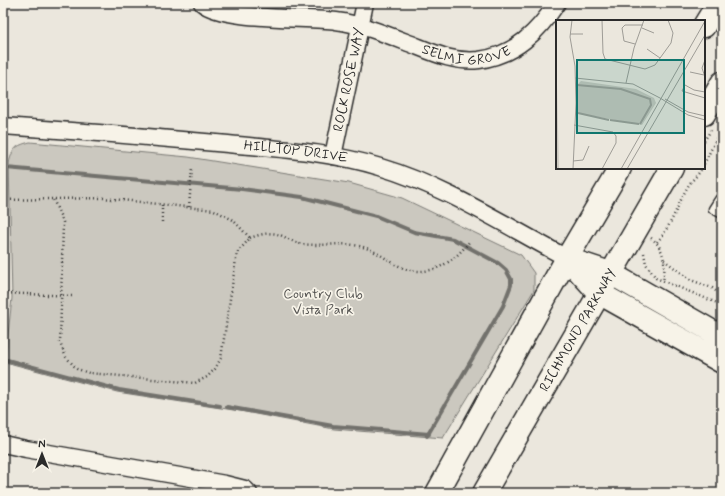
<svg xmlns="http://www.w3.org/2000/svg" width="725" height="496" font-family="Mynerve,sans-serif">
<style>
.green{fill:#cbc8bf;stroke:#7b7a75}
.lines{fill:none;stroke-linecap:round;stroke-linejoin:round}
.stream{stroke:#72716c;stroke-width:4}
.service-casing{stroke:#2b2b2b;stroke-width:11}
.minor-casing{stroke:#2b2b2b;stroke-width:19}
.secondary-casing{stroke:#2b2b2b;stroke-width:25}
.trunk-casing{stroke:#2b2b2b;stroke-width:25}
.path{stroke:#2b2b2b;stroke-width:2.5;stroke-dasharray:1 3;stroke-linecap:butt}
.service{stroke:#f7f3e8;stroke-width:8}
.minor{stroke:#f7f3e8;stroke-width:16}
.secondary{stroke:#f7f3e8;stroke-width:22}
.trunk{stroke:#f7f3e8;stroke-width:22}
.labels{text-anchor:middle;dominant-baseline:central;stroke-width:3.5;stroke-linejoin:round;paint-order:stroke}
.street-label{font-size:14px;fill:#2b2b2b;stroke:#f7f3e8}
.park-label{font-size:14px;fill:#535250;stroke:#f7f3e8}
.inset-river{fill:none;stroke:#a29f98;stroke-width:2}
.inset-road{fill:none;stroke:#9e9c96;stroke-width:1}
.view{fill:#0f766e;fill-opacity:0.15;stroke:#0f766e;stroke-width:2}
.inset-edge{fill:none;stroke:#2b2b2b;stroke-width:2}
</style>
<rect width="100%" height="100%" fill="#ebe7dd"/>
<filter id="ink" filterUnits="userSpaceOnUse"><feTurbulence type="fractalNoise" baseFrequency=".025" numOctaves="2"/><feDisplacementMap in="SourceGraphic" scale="8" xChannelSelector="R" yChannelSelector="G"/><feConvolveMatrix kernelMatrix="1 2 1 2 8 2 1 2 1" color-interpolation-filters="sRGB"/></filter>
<g filter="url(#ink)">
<path class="green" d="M30,142L188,157L349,183L402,198L521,255L534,273V290L443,438L334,429L240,411L117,392L5,362L12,298L9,163C13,148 15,146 30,142Z"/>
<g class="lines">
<path class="stream" d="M6,168L242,189L302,197L376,216L414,232L453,239L498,263L506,270L511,279V285L503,306L427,436
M7,360L119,390L220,406
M227,407L333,426L429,434"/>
<defs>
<path id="service" d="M722,195L713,209L722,214"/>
<g id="minor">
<path id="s1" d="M202,3C223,21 305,17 336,21C360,24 383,33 406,42C430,51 452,63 479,60C515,55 538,32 557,3"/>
<path id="s2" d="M3,126C78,131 153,137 228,144C279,149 332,152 380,167C447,187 506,226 567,258"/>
<path id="s3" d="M333,156L365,3"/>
<path d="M3,444L26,449L225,484L245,489L249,493"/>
</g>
<path id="secondary" d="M567,258L599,293L722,362
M568,259L610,273L722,337"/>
<g id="trunk">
<path d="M704,26L718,3"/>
<path d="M704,114L722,83"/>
<path d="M437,493L567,258L620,168"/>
<path id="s4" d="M484,493L672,168"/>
</g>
</defs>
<use href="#service" class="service-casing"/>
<use href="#minor" class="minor-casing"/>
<use href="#secondary" class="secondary-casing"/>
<use href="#trunk" class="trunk-casing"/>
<path class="path" d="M704,141L711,130
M704,164L722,127
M3,200L103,198L214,210L233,220L250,238L237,253L221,358L215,369L207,377L195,383L89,373L77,369L66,357L60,343L63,222L53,199
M189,207L192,168
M162,222V205
M250,238C258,235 268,232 277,234C285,236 293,243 302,244C323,247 342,241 363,247C377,251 388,261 401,267C429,279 453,263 469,242
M651,238C665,248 666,266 663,281
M657,242C671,227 677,206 687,188C691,180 698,176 702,168
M644,253L646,264L656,278L722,305
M664,260L691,280L712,288L722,296
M3,293L73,296"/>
<use href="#service" class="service"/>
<use href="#minor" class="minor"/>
<use href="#secondary" class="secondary"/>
<use href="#trunk" class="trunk"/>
</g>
</g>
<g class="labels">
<g class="street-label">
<text stroke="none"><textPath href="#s1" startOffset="273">SELMI GROVE</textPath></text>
<text stroke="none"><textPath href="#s3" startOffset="78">ROCK ROSE WAY</textPath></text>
<text stroke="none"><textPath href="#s2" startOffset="294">HILLTOP DRIVE</textPath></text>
<text stroke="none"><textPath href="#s4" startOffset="188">RICHMOND PARKWAY</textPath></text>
</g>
<g class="park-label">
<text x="323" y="294">Country Club<tspan x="323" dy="16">Vista Park</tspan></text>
</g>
</g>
<g transform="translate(556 20)">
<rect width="149" height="149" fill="#ebe7dd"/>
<path d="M0,23L3,149H0ZM25,61L80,69L98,78L100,83L86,105L21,93L22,64Z" fill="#cbc8bf"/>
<path class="inset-river" d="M21,65L65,69L94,79L95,85L84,104M22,93L53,100M54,100L83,104"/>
<path class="inset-road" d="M16,0L14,17L19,46L20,83L17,149M46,0L47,33L49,39L89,49L99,45L115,23L117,13L112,0M86,8L98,13M14,14H27M79,24L68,21L66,8L69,5H87M91,29L104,38M149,40L146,48L149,57M134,52L148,55M19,58L77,64L104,78M70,63L78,28L88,0M149,72L138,70L129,65L126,71L149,78M104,78L132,95L149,100M109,79L132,92L149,96M18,105L57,112L60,116V123L46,149M17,141L27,140L33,126M65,149L149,1M71,149L149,15"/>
<path class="view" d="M21,40H128V113H21Z"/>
<rect width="149" height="149" class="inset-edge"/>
</g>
<rect width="725" height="496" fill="none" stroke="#f7f3e8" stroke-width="16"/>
<rect x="8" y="8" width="709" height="480" fill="none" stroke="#2b2b2b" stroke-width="1.5" filter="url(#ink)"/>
<g transform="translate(42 454)" stroke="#f7f3e8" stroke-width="3" paint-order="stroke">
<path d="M0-3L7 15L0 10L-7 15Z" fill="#2b2b2b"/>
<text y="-6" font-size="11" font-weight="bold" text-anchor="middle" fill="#2b2b2b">N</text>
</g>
</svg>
